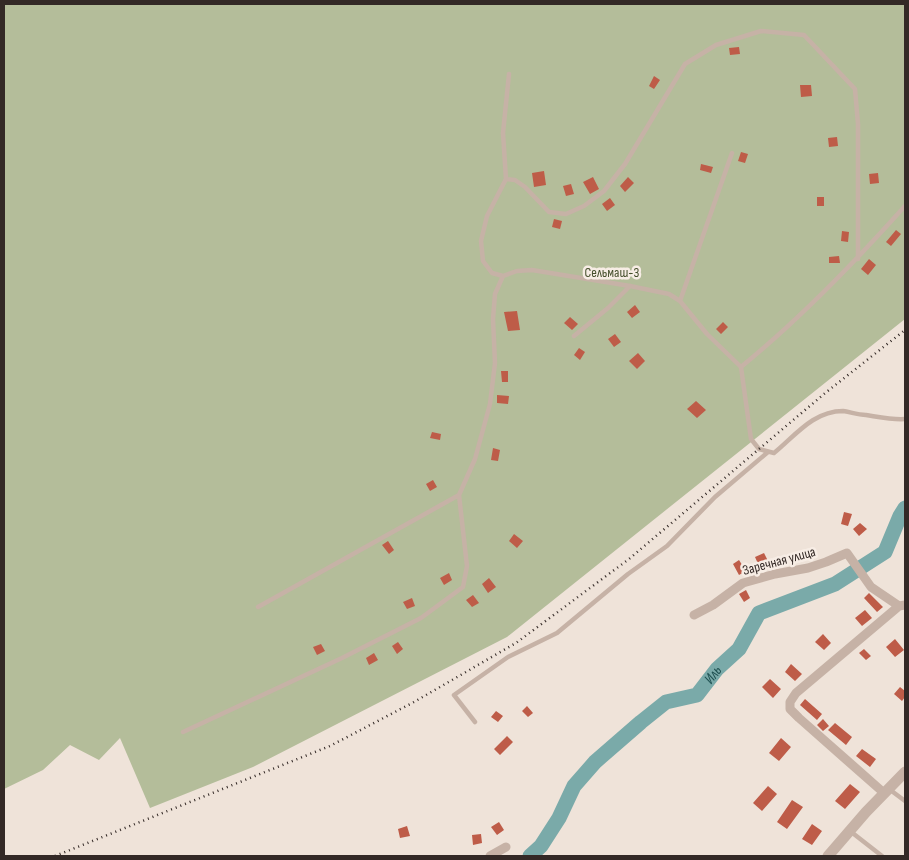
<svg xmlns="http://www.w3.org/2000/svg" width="909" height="860" font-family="'Sofia Sans Condensed',sans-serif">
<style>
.green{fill:#b4bd9a}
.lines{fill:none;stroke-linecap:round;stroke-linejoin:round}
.river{stroke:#7aaaa9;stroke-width:15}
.building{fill:#be5c48}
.service{stroke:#c6b2a6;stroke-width:4.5}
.minor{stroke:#c6b2a6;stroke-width:9}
.tertiary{stroke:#c6b2a6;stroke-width:11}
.rail{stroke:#332926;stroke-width:2.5;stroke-dasharray:1 4;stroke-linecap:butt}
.labels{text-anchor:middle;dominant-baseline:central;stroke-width:5;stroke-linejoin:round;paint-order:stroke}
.park-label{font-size:14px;fill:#454f2c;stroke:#f7ede5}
.street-label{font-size:14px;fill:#332926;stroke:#f7ede5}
.water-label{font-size:15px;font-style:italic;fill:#1f5151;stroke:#f7ede5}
</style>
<rect width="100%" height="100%" fill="#efe3d9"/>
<path class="green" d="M4,4H905V319L507,637L253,767L150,808L120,738L99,760L70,745L43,770L4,789Z"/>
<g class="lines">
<path class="river" id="s1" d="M530,856L541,846L559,818L574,786L595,762L641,722L666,702L697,695L717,669L739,649L759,613L835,584L885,552L900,516L905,508"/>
</g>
<path class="building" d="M739,47L740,54L730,55L729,48Z
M654,76L660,80L654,89L649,86Z
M800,85H811L812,96L801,97Z
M837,137L838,146L829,147L828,138Z
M741,152L748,154L745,163L738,161Z
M701,164L713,167L711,173L700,170Z
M544,171L546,185L534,187L532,173Z
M878,173L879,183L870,184L869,174Z
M593,177L599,189L590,194L583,182Z
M628,177L634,183L625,192L620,186Z
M571,184L574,194L566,196L563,186Z
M817,197H824V206H817Z
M610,198L615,205L607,211L602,204Z
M554,219L562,221L560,229L552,227Z
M896,230L901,234L891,246L886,242Z
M842,231L849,232L848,242L841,241Z
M839,256L840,263H829V257Z
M869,259L876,265L868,275L861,269Z
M635,305L640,312L632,318L627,312Z
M517,311L520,330L508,331L504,312Z
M570,317L578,324L572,330L564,323Z
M723,322L728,327L721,334L716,329Z
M615,334L621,342L614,347L608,339Z
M579,348L585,352L580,360L574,355Z
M638,353L645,361L637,369L629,361Z
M501,371H508V382H502Z
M497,395L509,396L508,404L497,403Z
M696,401L706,410L697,418L687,409Z
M432,432L441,434L440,440L430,438Z
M493,448L500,450L498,461L491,460Z
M433,480L437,487L430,491L426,484Z
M844,512L852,514L848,526L841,524Z
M860,523L867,529L859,536L853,529Z
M514,534L523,541L517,548L509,541Z
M388,541L394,550L389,554L382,545Z
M764,553L768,561L759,566L755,557Z
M739,560L746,571L739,575L733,564Z
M449,573L452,580L444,585L440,578Z
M489,578L496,587L488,593L482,584Z
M746,590L750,598L744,602L739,594Z
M869,593L883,607L877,612L864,598Z
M473,595L479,603L472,607L466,600Z
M412,598L415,606L407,609L403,602Z
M865,610L872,618L862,626L855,618Z
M823,634L831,643L824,650L815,642Z
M895,639L904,650L895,657L886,647Z
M398,642L403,649L397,654L392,646Z
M321,644L325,651L317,655L313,647Z
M864,649L871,656L866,660L859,653Z
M374,653L378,660L369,665L366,658Z
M791,664L802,674L795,681L785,672Z
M770,679L781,689L773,698L762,687Z
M900,687L905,691V697L902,701L894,694Z
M805,699L822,714L817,720L800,705Z
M527,706L533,713L528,717L522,711Z
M496,711L503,716L498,722L491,717Z
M823,719L829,726L823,731L817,725Z
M835,723L852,737L846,745L828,730Z
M507,736L513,742L500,755L494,749Z
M781,738L791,747L779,761L769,753Z
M862,749L876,759L870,767L856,756Z
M850,784L860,792L845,809L835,801Z
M768,786L777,794L762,811L753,803Z
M792,800L803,807L787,829L777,822Z
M499,822L504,830L497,835L491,827Z
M812,824L822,831L812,845L802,839Z
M407,826L410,836L400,838L398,829Z
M481,834L482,843L473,845L472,835Z"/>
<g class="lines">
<path class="service" d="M509,74L503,133L506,179L487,216L481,241L483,261L492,273L503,276L517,271L532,270L630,286L669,294L680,301L707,334L741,367L751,439L759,449L774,453C795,436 813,411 843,411C850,412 858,415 866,415C879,417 893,420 905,419
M506,179L515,180L525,187L549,212L566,214L584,206L604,191L625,164L685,64L716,45L761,31L804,35L855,89L858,124V259
M680,301L732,153
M574,336L608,308L630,286
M741,367C801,318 854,263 905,206
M258,607L459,495L475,459L490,404L495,363L493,319L495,294L503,276
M475,722L454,695L508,657L557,633L628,574L667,546L715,497L768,452
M183,732L342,658L421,618L463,587L467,566L459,495
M889,789L905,801
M850,831L882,856"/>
<path class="minor" d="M694,615L713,605L743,583L775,574L808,568L826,562L847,553L871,587L899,606
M884,793L799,718L790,709V702L796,693L899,606L905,605
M490,856L506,847"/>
<path class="tertiary" d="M828,856L866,812L905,772"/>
<path class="rail" d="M55,856L330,746L414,702L516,643L629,559L824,394L905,330"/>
</g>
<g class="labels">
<g class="park-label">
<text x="612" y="272">Сельмаш-3</text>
</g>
<g class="street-label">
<text transform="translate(779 561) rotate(-15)">Заречная улица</text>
</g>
<g class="water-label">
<text stroke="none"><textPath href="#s1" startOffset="266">Иль</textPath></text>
</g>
</g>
<rect width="909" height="860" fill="none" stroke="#332926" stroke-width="10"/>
</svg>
